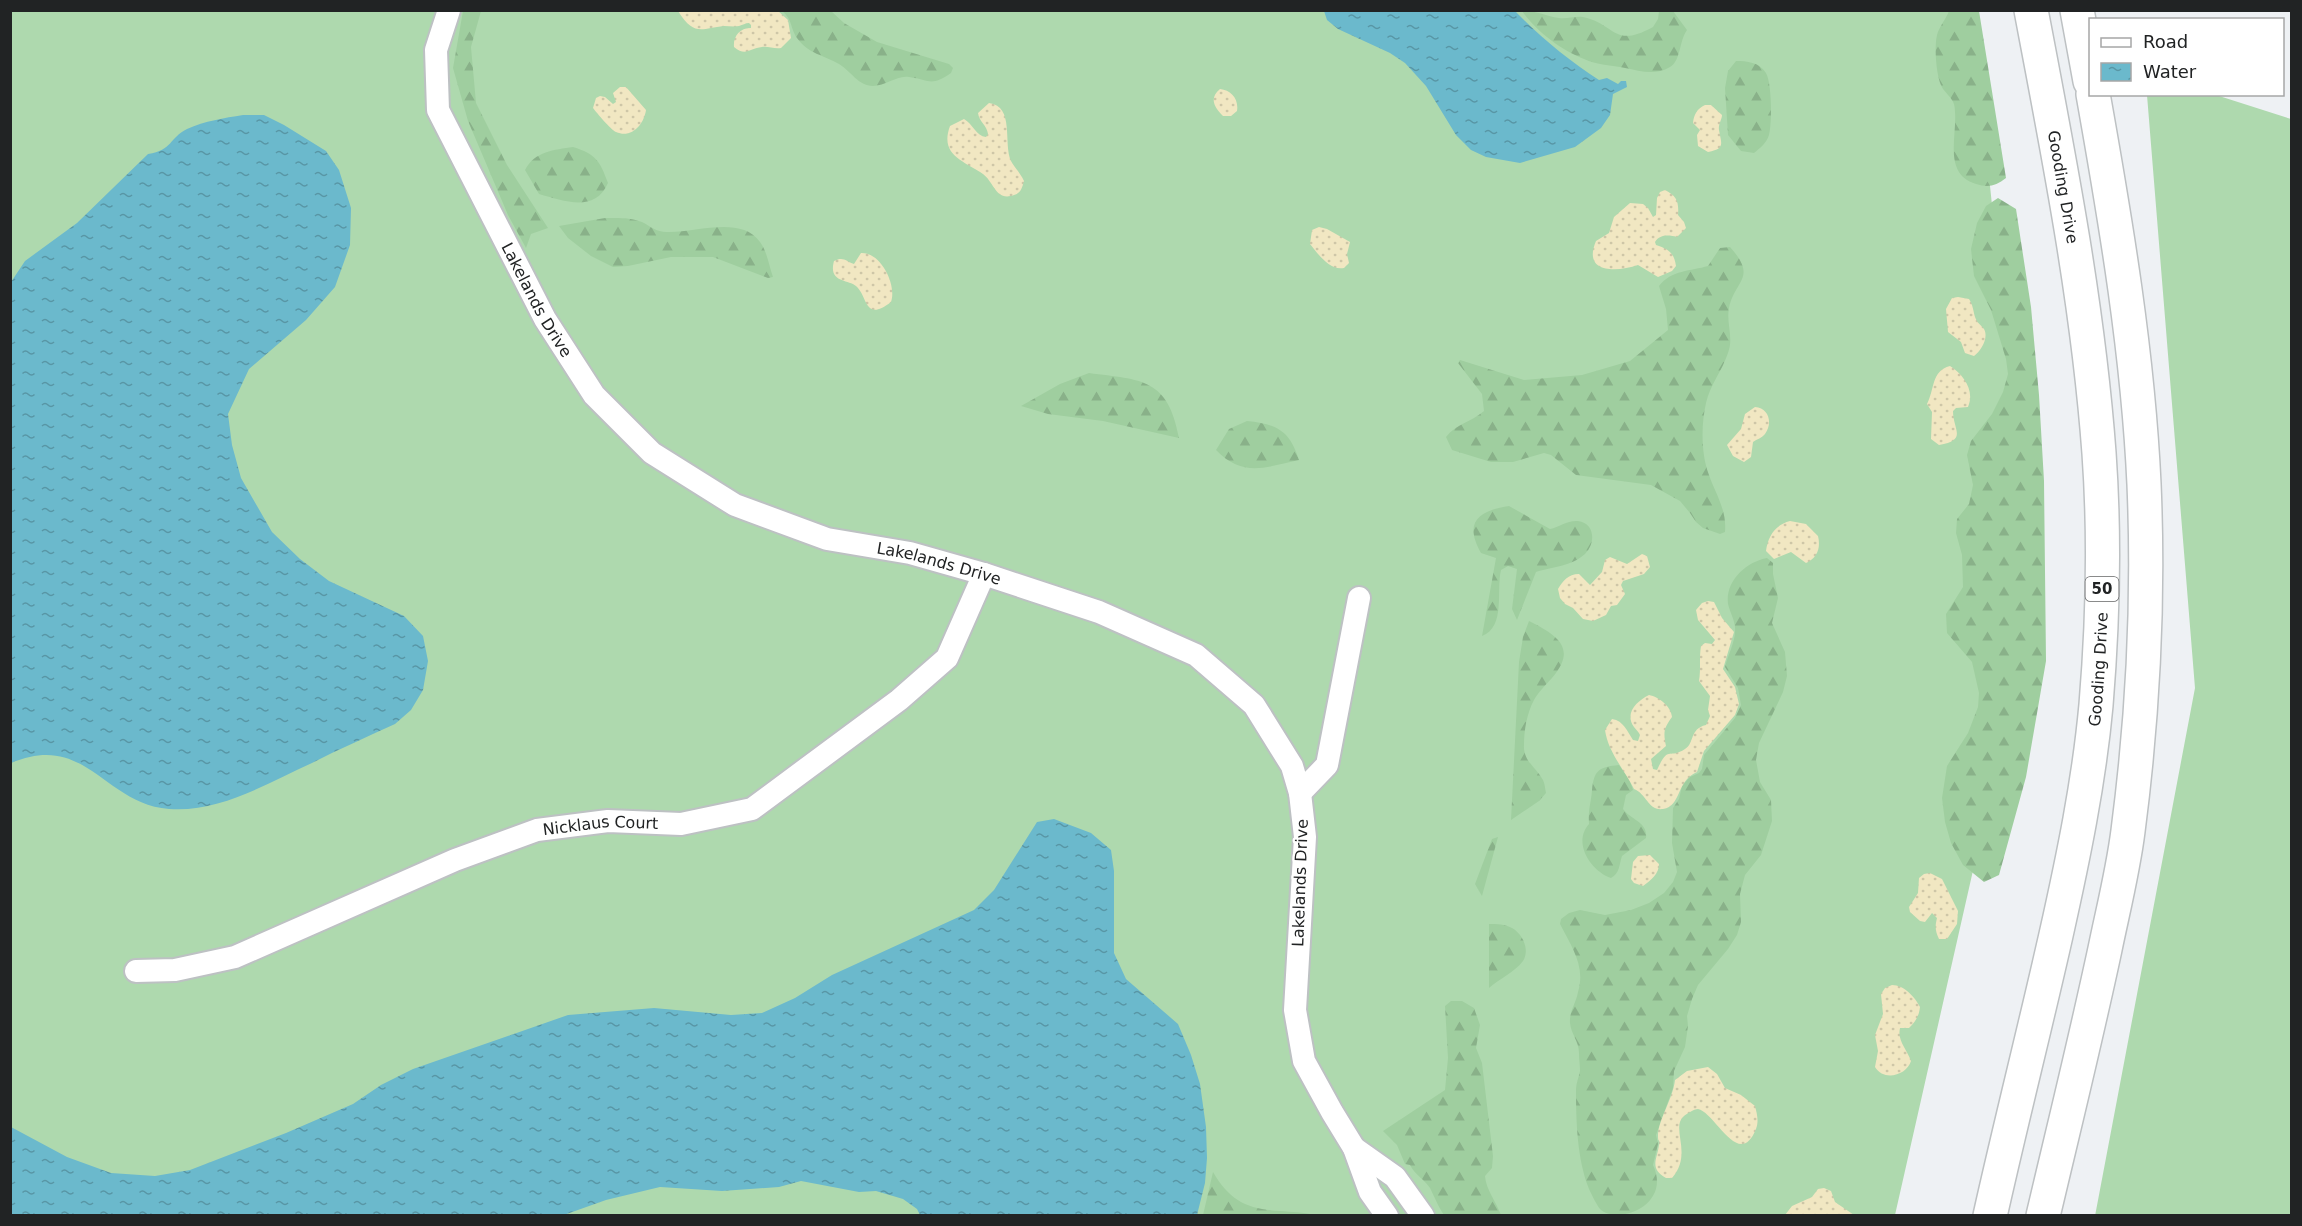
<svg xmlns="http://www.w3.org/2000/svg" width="2302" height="1226" font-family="'DejaVu Sans',sans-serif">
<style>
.grass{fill:#aed9ae}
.forest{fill:url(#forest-firs)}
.sand{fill:url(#sand-dots)}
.water{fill:url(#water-ripples)}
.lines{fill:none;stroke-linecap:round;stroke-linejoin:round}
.street-casing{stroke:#bdc1c3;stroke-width:26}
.primary-casing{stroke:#bdc1c3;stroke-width:36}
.street{stroke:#fff;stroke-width:22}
.primary{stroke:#fff;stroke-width:33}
.labels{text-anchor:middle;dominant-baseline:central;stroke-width:4.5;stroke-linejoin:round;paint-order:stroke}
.shield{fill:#fff;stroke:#646566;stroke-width:1.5}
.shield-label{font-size:15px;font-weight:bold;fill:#212324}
.street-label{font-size:16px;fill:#212324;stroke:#fff}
</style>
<defs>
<pattern id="forest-firs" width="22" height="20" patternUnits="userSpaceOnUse" patternTransform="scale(1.5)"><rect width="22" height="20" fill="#9fce9f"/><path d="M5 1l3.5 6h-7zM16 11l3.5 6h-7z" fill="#89b189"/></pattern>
<pattern id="sand-dots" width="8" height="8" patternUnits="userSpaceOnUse" patternTransform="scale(1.5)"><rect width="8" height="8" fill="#f1e7c2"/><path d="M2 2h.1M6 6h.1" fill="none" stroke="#cec6a7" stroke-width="1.8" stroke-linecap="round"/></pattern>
<pattern id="water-ripples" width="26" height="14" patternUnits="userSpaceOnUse" patternTransform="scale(1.5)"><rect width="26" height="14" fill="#6bb9cc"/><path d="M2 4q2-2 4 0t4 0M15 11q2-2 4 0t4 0" fill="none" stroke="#5896a5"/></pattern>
</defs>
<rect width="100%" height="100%" fill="#eef1f4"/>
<path class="grass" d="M10,11H1953L1986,147L2019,467L1991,791L1895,1215H11Z
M2147,95H2216L2291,119V1215L2095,1216L2195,688Z"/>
<path class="forest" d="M463,11H481L471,47L476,103L507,165L548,228L531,234L526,248L508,215L468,121L453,68Z
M782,11H831L844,23L877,42L949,64L953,68L951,73C931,87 930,80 909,77C897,75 886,86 873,86C858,86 851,71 839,64C824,55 808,54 797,38C790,28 793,20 782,11Z
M1522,11C1535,10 1546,16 1559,18C1567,19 1575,16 1583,17C1616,24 1613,49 1653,27L1658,19L1659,11H1673L1687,30C1679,41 1681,61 1670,67C1655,76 1640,71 1625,68C1612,65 1596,65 1584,59C1561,50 1536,31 1522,11Z
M1949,11H1979L2006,178C1996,186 1988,188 1976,184C1943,174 1957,137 1955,112C1955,100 1950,98 1943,89C1936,79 1934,47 1937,35C1939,27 1946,19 1949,11Z
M1736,61C1747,61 1759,62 1766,73C1772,83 1772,124 1769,135C1766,144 1760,148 1754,153L1741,151L1728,135L1725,88L1728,71Z
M573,147C596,154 600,161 608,183C595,213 564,201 539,194L525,170C535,151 554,150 573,147Z
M1998,198L2016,209L2031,307L2039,395L2044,481L2046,661L2026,777L1999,875L1984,882L1963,865L1951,843L1945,822L1942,798L1947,766L1968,733L1978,707L1979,693L1972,662L1947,633L1946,614L1963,587L1962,555L1956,533L1957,519L1969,504L1973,485L1967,455L1971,441L1992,414L2003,392L2008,374L2006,359L1991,310L1974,276L1971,249L1977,223L1986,206Z
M605,218C617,218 630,217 642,222C650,226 656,232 667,232C695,233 741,215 760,242C767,251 769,266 773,277L768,278L713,257H671L628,266L613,267L591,256L568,238L559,226Z
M1730,247C1758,278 1735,280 1729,308C1726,324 1734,337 1728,353C1722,371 1710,385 1706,403C1701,425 1701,454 1709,475C1716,495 1727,510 1725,532L1720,534L1703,528L1696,522L1690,513L1680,501L1651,485L1576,475L1551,455L1544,453L1513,462H1491L1452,450L1446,437C1456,424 1471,422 1484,411L1482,394L1458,363L1460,360L1524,380L1582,375L1630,361L1668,330L1666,309L1659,286C1671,270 1691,271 1708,266L1720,248Z
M1089,373C1142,380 1168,378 1179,438L1103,421L1048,414L1021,406L1060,384Z
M1247,421C1277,424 1290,431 1299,460C1266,467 1243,478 1216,450L1229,429Z
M1509,506L1550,529C1559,527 1568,520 1578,521C1595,523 1596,543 1585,554C1572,566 1552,567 1536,572L1517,620L1512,609L1517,569L1508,566L1501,570C1496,590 1506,627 1482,636L1496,558L1481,553C1464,523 1477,511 1509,506Z
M1767,558L1773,563V574L1778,598L1772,623L1785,652L1787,676L1783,692L1759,743L1756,760L1760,782L1771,800L1772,821L1761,855L1745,875L1740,894L1741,922L1737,935L1728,949L1698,985L1692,999L1687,1016L1688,1026L1685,1047L1674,1071L1673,1088L1656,1135L1658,1144L1653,1165C1672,1205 1618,1226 1600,1209C1596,1204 1592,1195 1589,1189C1577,1159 1576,1121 1576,1089C1576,1083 1579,1077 1580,1071C1580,1066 1579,1059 1579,1053C1579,1041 1571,1034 1570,1023C1569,1012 1576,1003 1578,992C1586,966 1571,946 1560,924L1561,919L1569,913L1580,910L1605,915L1631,910L1649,903L1664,893L1673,882L1677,872L1672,843L1673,808L1679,799L1682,786L1690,777L1699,773L1702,769L1704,755L1735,718L1741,705L1738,688L1725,667C1728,655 1735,642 1735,631C1736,622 1730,613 1728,604C1725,581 1746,562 1767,558Z
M1529,621C1557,635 1578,648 1552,678C1545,686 1539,691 1534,700C1527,713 1524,730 1524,745C1523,761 1536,767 1543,780C1545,784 1545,789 1546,793L1539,801L1511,820L1519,662L1523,637Z
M1619,765L1629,779L1633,790L1626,795L1623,809C1631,820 1648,822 1646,838L1622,856C1619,865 1620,873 1611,878C1591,871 1572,843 1589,824C1588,808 1591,804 1592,790C1594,770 1599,767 1619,765Z
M1498,837L1482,896L1475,884L1492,839Z
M1489,924C1497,924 1505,924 1512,928C1523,934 1530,950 1523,961C1515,972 1499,979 1489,988Z
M1451,1001H1462L1474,1008L1480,1025L1476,1048L1482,1063L1493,1156L1492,1168L1485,1176C1486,1190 1496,1201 1501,1215H1444C1438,1206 1435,1198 1430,1188C1425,1180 1415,1175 1410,1165L1405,1164L1397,1145L1383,1131L1445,1090L1448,1058L1445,1006Z
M1213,1172C1230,1201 1247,1209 1280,1211C1292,1212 1303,1212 1314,1215H1203Z"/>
<path class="sand" d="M678,11H778L788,20L791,38L781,48C774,49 768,46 762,47C750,48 746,57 734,47C733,37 739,28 751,28V25L749,23C745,23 743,25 739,26C735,27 729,26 724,26C700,29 694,36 678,11Z
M620,87H626L646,110C644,124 632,139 616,132C611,130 597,113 593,108L596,98L600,96L605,97L613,104L616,102L613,93Z
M1220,89C1231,90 1239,99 1237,111L1231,116H1223C1214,107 1209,98 1220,89Z
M989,103C1015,106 1003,144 1011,161C1015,168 1021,174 1024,181C1022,188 1021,193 1014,195C996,202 994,182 983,174C965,161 939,156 950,126L964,119C973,124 976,136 986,137L988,134C987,125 979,122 978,113Z
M1705,105H1711L1722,115C1722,119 1718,125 1719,130C1721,143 1726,149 1708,152L1698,146L1697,135L1700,130L1693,123C1694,114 1697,109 1705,105Z
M1665,190C1677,196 1679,202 1678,215L1684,222L1686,228L1677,237C1669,235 1660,234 1655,242L1656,245C1668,249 1674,252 1676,266L1672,271L1658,277L1638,265C1617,272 1582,274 1596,241L1609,233L1614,217L1630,203L1643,204L1648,208L1653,217L1656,215L1657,198L1660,192Z
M1319,227L1327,229L1350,242L1347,254L1349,263L1344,268C1330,271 1318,254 1310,244L1312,230Z
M861,253C881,252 897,285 891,302C864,323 868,296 856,286C848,279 828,283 834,261C843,256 846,261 854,264Z
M1958,297L1969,299C1973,305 1973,310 1975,317C1977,323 1981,325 1984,329C1989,338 1981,351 1974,356L1965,353L1961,342L1948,332L1946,309L1952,298Z
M1950,366C1964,375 1975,391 1968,407L1956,408L1953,411C1953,430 1968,440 1939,445L1931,439L1932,412L1927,404C1935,389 1931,371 1950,366Z
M1755,407C1769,408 1773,423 1765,434C1762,438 1757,439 1753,442L1751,457L1744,462L1733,456L1727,445L1741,429L1745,414Z
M1790,521L1806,524L1818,536C1821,548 1817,558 1806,563L1791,552L1774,559L1766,551C1768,536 1775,525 1790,521Z
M1642,554L1647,556L1650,567L1644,574L1623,581L1621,585L1625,594L1617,605L1611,606L1606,615L1593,621L1583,619L1573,608L1565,604L1560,598L1558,589C1563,581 1568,574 1579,574L1590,585L1602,572L1605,560L1610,557L1627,564Z
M1708,601L1714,602L1722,618L1734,632L1723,669L1735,687L1739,704L1735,715L1704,751L1697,772C1675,782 1682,806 1663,809C1648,811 1647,794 1634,789C1624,769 1608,752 1605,730L1612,719C1624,721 1627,731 1633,740L1638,741L1640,735C1639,732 1636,730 1634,727C1624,713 1637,701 1649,695C1659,697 1671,706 1672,717C1664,728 1663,732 1666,746L1651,759L1653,769L1657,770C1669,744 1668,760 1685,749C1695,743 1689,729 1706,725L1710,716L1708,710L1710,696L1699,681C1701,669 1699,657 1701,646L1705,643L1712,644L1715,640L1698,620L1696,610L1702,603Z
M1650,855L1659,864C1659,874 1651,880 1643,886L1634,883L1631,879L1633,862L1638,856Z
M1930,873L1942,879L1958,911L1957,924L1947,939H1939C1935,931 1935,926 1937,918L1932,913L1925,922L1920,921L1910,912L1909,907L1918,893L1919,878L1924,874Z
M1892,985C1904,985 1915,997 1920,1007C1919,1016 1916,1021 1909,1028H1900C1897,1041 1907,1049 1911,1061C1907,1075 1884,1082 1875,1067L1878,1051L1875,1035L1883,1014L1881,994L1885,988Z
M1708,1067L1717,1074L1725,1088L1741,1095L1755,1106C1757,1114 1759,1121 1756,1129C1739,1171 1715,1112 1698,1109C1694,1109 1686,1114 1683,1117C1671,1129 1693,1154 1672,1178H1666C1649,1168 1657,1160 1659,1145C1660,1137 1658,1144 1658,1136C1658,1120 1673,1099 1675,1080L1687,1071Z
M1824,1188L1831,1191L1835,1202L1854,1215H1785L1792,1206L1812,1197L1818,1189Z"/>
<path class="water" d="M1324,11H1515C1540,37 1568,60 1599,80L1607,78L1618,84L1621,81H1626L1627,87L1613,94L1610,115L1601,128L1575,147L1520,163L1486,157L1471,150L1456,135L1426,86L1405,63L1390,53L1338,29L1327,20Z
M243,115H264L284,125L326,151L339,170L351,208L350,245L335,287L306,320L249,369L228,414L232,445L241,478L272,532L300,559L329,581L404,616L423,636L428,661L423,690L411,710L395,724C367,737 339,749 312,763C268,783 219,813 169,809C104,804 86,731 11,763V282L25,261L77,223L148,154C173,150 169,138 187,129C205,121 224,118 243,115Z
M1054,819L1091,833L1111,850L1114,871V953L1126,979L1178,1024L1191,1055L1200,1084L1206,1127L1207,1158L1205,1183L1197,1215H920L917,1209L903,1199L876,1191L859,1192L801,1181L779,1187L722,1191L660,1187L606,1200L561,1216L11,1215V1127L67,1157L111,1173L155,1176L190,1170L286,1133L353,1104L381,1085L413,1069L568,1015L654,1008L731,1015L762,1013L795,998L832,975L974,910L994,890L1037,822Z"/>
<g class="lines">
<defs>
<g id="street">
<path id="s1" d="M449,10L436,50L438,110L545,319L594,395L652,453L735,505L827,539L910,553L984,574L1099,612L1196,655L1254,705L1292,766L1300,793L1305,837L1295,1010L1304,1061L1332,1112L1354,1148L1370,1192L1387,1216"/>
<path d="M1300,793L1327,765L1359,598"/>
<path id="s2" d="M136,971L175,970L235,957L455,860L537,830L608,821L681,824L752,809L899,700L947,658L984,574"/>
<path d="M1354,1148L1395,1177L1423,1216"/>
</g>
<g id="primary">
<path d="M2077,10L2090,81"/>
<path id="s3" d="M1990,1216C2011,1122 2035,1028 2056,935C2073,859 2089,782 2096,705C2103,621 2105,537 2099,453C2088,304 2059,157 2031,10"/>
<path d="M2043,1216C2064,1127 2086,1038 2105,949C2113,910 2123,871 2128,831C2143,716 2149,600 2144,484C2138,354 2116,223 2093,94"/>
</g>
</defs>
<use href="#street" class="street-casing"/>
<use href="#primary" class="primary-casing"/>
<use href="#street" class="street"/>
<use href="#primary" class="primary"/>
</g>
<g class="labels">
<rect class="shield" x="2085.5" y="577" width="33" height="24" rx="4.5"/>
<g class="shield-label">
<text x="2102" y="589">50</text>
</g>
<g class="street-label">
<text transform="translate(2063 187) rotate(80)">Gooding Drive</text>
<text stroke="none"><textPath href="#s1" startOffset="316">Lakelands Drive</textPath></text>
<text stroke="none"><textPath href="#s1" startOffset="820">Lakelands Drive</textPath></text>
<text stroke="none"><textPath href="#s3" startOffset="558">Gooding Drive</textPath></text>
<text stroke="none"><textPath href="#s2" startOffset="492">Nicklaus Court</textPath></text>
<text transform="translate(1300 883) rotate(-88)">Lakelands Drive</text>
</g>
</g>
<rect width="2302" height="1226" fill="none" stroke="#212324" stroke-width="24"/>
<rect x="2089" y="18" width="195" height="78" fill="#ffffff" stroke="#a6a7a7" stroke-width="1.5"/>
<rect x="2101" y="38" width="30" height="9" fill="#ffffff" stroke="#a6a7a7" stroke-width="1.5"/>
<text x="2143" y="48" font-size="18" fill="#212324">Road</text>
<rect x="2101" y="63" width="30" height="18" fill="url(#water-ripples)" stroke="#a6a7a7" stroke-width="1.5"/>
<text x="2143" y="78" font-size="18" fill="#212324">Water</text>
</svg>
